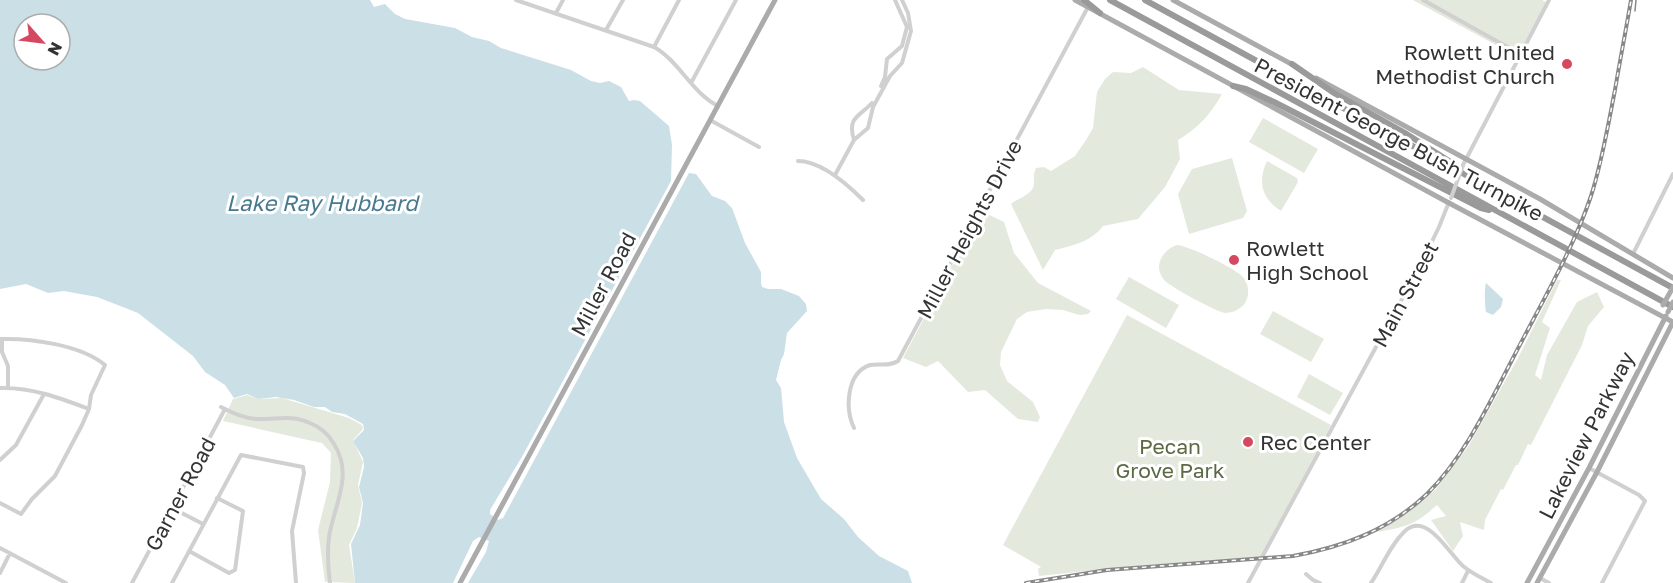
<svg xmlns="http://www.w3.org/2000/svg" width="1673" height="583" font-family="'Golos Text',sans-serif">
<style>
.green{fill:#e4e9dd}
.water{fill:#cbdfe7;fill-rule:evenodd}
.lines{fill:none;stroke-linecap:round;stroke-linejoin:round}
.minor{stroke:#d0d0d0;stroke-width:4}
.major{stroke:#ababab;stroke-width:5}
.highway{stroke:#9a9a9a;stroke-width:6}
.tram{stroke:#888;stroke-width:1.5}
.rail-casing{stroke:#888;stroke-width:4}
.rail{stroke:#fff;stroke-width:1.5;stroke-dasharray:4.5;stroke-linecap:butt}
.minor-bridge{stroke:#d0d0d0;stroke-width:4}
.major-bridge{stroke:#ababab;stroke-width:5}
.poi-dot{fill:#d64860;stroke:#fff;stroke-width:2}
.labels{text-anchor:middle;dominant-baseline:central;stroke-width:6;stroke-linejoin:round;paint-order:stroke}
.poi-label{font-size:21px;fill:#333;stroke:#fff;text-anchor:start}
.street-label{font-size:21px;fill:#333;stroke:#fff}
.park-label{font-size:21px;fill:#5a6b43;stroke:#fff}
.water-label{font-size:22px;font-style:italic;fill:#477a8f;stroke:#fff}
</style>
<rect width="100%" height="100%" fill="#fff"/>
<path class="green" d="M1413,0H1542L1546,2L1518,57Z
M1143,67L1179,90L1222,94C1211,114 1197,129 1178,140L1180,159L1165,187L1138,219L1103,226C1092,241 1072,246 1055,250L1043,270L1011,204C1018,198 1033,195 1034,184C1034,177 1033,175 1036,168L1044,167L1051,171L1075,156L1086,140L1093,128L1097,92L1105,79L1113,72L1131,73Z
M1263,118L1318,149L1304,173L1249,142Z
M1232,158L1247,211L1243,218L1189,234L1178,194L1192,169Z
M1267,161L1297,178L1298,182L1281,211C1262,199 1257,182 1267,161Z
M981,211L1004,222L1014,253L1038,283L1091,311L1088,314L1079,315L1063,310L1046,309L1027,312L1017,319L1001,352L1000,365L1007,381L1033,402L1040,417L1038,422L1018,419L985,390L968,392L938,361L926,367L903,358Z
M1177,245C1189,246 1235,268 1243,277C1249,284 1250,295 1245,303C1241,309 1233,313 1225,313C1217,312 1171,287 1165,281C1152,267 1162,250 1177,245Z
M1129,277L1179,305L1166,328L1116,299Z
M1557,280H1561L1542,322L1550,328L1535,375L1541,380L1547,355L1577,302L1597,292L1604,307L1588,326L1582,345L1531,445L1528,444L1518,465H1516L1503,490L1501,489L1485,520L1484,530L1460,522L1463,536L1453,551L1431,520L1446,516L1437,505C1415,525 1406,527 1377,532L1410,511L1435,490L1468,447L1518,358Z
M1273,311L1324,339L1311,362L1260,334Z
M1127,315L1331,425L1262,557L1145,565L1039,576L1038,569L1041,567L1003,545Z
M1309,374L1343,393L1330,415L1297,397Z
M247,395L258,399L282,398L292,401L349,418L362,425L363,429L353,440L363,462L358,485L362,503L357,528L349,545L355,583L325,582L318,530L330,482L331,453L322,443L317,442L223,421L233,399Z"/>
<path class="water" d="M0,0H370L374,7L385,4L395,14L405,19L455,28L472,37L489,41L501,48L571,70L591,81L600,83L609,81L621,87L629,101L634,100L640,101L669,126L672,145L671,181L523,455L490,510V514L498,520L503,518L689,173L696,174L712,196L725,201L732,208L745,243L761,272V283L762,287L768,289H781L799,296L806,304L807,311L787,333L784,354L781,360L776,380L781,388L784,422L797,458L821,499L844,519L858,537L879,556L908,571L912,583H468L486,552L489,541L479,537L473,541L453,583H355L351,544L360,525L363,503L359,487L364,467L363,458L353,441L364,430L363,424L345,414L332,412L325,407H314L294,400L276,397L258,399L247,394L234,398L225,385L205,372L193,356L138,313L97,297L64,291L48,293L26,284L0,289ZM24,24H60V60H24Z
M1486,283L1503,299L1501,307L1493,315L1486,312C1485,307 1484,288 1486,283Z"/>
<g class="lines">
<path class="minor" d="M516,0L654,47C679,61 692,93 718,106
M1423,0L1520,54
M556,13L563,0
M606,30L623,0
M654,47L679,0
M691,83L736,0
M881,86L885,77L887,59L902,46L907,27L895,0
M710,120L759,147
M854,140C847,117 859,117 872,103
M798,161C822,161 848,185 863,200
M1463,165L1549,0
M835,175L854,140L868,128L873,107L890,76L902,63L911,31L908,13L902,0
M1633,254L1673,174
M0,339C31,338 81,345 105,365L91,395L89,409L82,425L55,476L32,499L21,514L0,503
M2,339V352L8,366V388
M0,388C31,387 60,398 89,409
M221,407C232,413 243,418 256,419C275,420 291,414 310,423C320,427 329,435 334,444C354,475 334,505 329,537C327,553 328,567 330,583
M854,428C845,409 846,373 870,365C880,363 889,367 898,361L1088,7
M0,460L16,445L44,394
M1589,468L1639,495L1645,501L1602,583
M172,508L203,524
M0,548L66,583
M189,551L229,573L235,570L243,511L217,498
M0,573L10,553
M1306,574L1313,580L1320,583
M1540,578L1549,583
M132,583L225,409
M172,583L241,455L303,467L304,473L292,531L296,583
M1248,583L1421,264L1439,227L1449,202
M1371,583C1382,567 1390,545 1405,531C1427,511 1449,554 1463,566C1471,573 1482,578 1491,583
M1462,583L1468,571"/>
<path class="major" d="M1075,0L1449,203L1673,322
M1173,0L1295,66
M1316,78L1540,199L1673,278
M460,583L775,0
M1527,583L1589,468L1666,316
M1537,583L1597,472L1673,322"/>
<path class="highway" d="M1084,0L1100,13
M1110,0L1673,307
M1145,0L1673,288
M1292,64L1334,93L1405,133L1452,163
M1233,86L1246,89L1274,102L1481,208L1489,210"/>
<path class="tram" d="M1635,11L1636,0"/>
<defs>
<path id="rail" d="M1026,583L1107,570L1293,556C1343,547 1389,530 1427,494C1464,457 1488,406 1512,360C1538,309 1573,250 1591,196C1602,162 1608,125 1615,90C1620,60 1626,30 1631,0"/>
</defs>
<use href="#rail" class="rail-casing"/>
<use href="#rail" class="rail"/>
<path class="minor-bridge" d="M1451,198L1463,165"/>
<path class="major-bridge" d="M1663,305L1673,287
M1668,312L1673,302"/>
</g>
<g class="poi-dot">
<circle cx="1567" cy="64" r="6"/>
<circle cx="1234" cy="260" r="6"/>
<circle cx="1248" cy="442" r="6"/>
</g>
<g class="labels">
<g class="poi-label">
<text x="1555" y="52" text-anchor="end">Rowlett United<tspan x="1555" dy="24">Methodist Church</tspan></text>
<text x="1246" y="248">Rowlett<tspan x="1246" dy="24">High School</tspan></text>
<text x="1260" y="442">Rec Center</text>
</g>
<g class="street-label">
<text transform="translate(1399 139) rotate(28)">President George Bush Turnpike</text>
<text transform="translate(969 229) rotate(-62)">Miller Heights Drive</text>
<text transform="translate(603 284) rotate(-62)">Miller Road</text>
<text transform="translate(1405 294) rotate(-62)">Main Street</text>
<text transform="translate(1586 435) rotate(-63)">Lakeview Parkway</text>
<text transform="translate(180 494) rotate(-62)">Garner Road</text>
</g>
<g class="park-label">
<text x="1170" y="446">Pecan<tspan x="1170" dy="24">Grove Park</tspan></text>
</g>
<g class="water-label">
<text x="322" y="202">Lake Ray Hubbard</text>
</g>
</g>
<g transform="translate(42 42) rotate(118)"><circle r="28" fill="#ffffff" stroke="#adadad" stroke-width="1.5"/>
<path d="M0-4.5L10 22L0 15L-10 22Z" fill="#d64860"/>
<text y="-9" font-size="16" font-weight="bold" text-anchor="middle" fill="#333333">N</text>
</g>
</svg>
